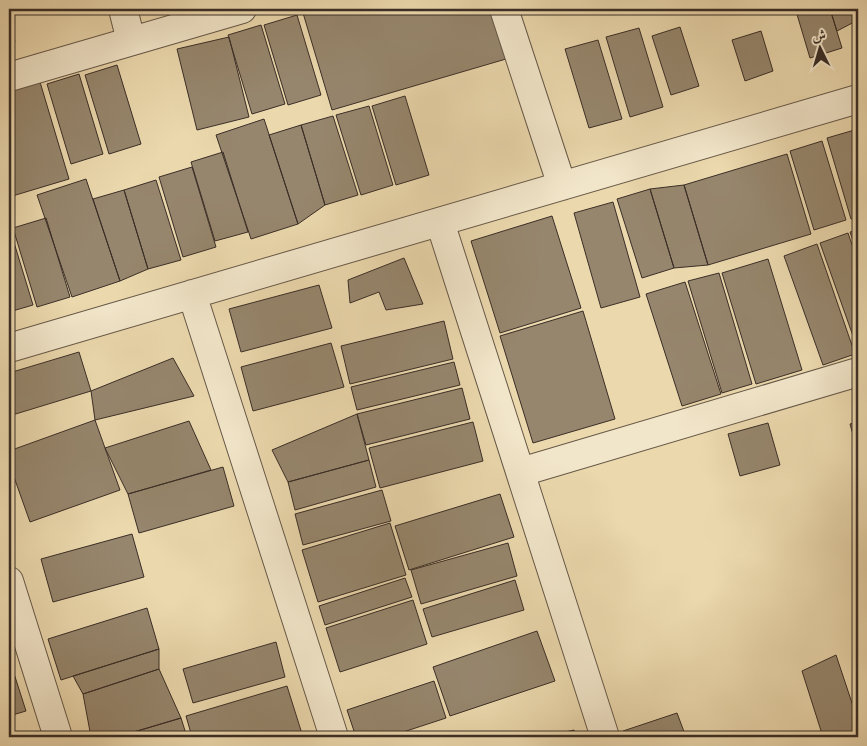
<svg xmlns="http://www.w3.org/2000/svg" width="867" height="746" font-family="'IM FELL DW Pica',Amiri,serif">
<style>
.building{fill:#96866d;stroke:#3a2e27}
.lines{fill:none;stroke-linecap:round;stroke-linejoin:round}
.minor-casing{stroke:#665848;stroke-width:30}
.minor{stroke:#f2e6ca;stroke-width:28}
</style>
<rect width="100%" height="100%" fill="#ebd8ad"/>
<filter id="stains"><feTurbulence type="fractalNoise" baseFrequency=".004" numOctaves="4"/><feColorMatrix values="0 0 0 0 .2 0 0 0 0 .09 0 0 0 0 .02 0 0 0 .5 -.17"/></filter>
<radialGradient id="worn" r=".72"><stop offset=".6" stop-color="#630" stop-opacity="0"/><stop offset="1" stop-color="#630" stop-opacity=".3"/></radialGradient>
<path class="building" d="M316,9H491L506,59L332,110L303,13Z
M804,9H830L842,48L810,58L796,11Z
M830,9H858V20L837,31Z
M297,15L321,95L288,105L264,25Z
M9,20L15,42L9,44Z
M261,25L285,104L252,114L228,35Z
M680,27L699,86L671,95L652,36Z
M639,28L663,107L630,117L606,37Z
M761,31L773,71L745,81L732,40Z
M229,37L249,117L197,130L177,49Z
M598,40L622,119L589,128L565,49Z
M117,65L141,144L109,154L85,75Z
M79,74L103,154L71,164L47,84Z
M40,82L69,179L9,197V92Z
M405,96L429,175L396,185L372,106Z
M369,106L393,185L361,195L336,115Z
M333,116L358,195L325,205L301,125Z
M264,119L298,224L251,239L216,135Z
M301,125L325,205L298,224L269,135Z
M858,129V217L851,219L827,138Z
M822,141L846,220L814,230L790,151Z
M223,152L248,232L215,241L191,162Z
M787,154L811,234L708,265L684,185Z
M192,167L216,247L183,257L159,177Z
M86,179L120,281L72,297L37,195Z
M156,180L181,260L148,269L124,190Z
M684,185L708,265L674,268L650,189Z
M650,189L674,268L642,278L617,199Z
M124,190L148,269L120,281L93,199Z
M613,202L640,297L601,308L574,213Z
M552,216L581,308L500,333L471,241Z
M46,218L70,297L37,307L13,228Z
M9,226L33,305L9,312Z
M858,230V255L850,232Z
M848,233L858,262V350L820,243Z
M817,244L855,354L823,365L784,256Z
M404,258L423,304L386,310L379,292L350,303L348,280Z
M768,259L802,370L756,384L722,273Z
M719,273L752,384L722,393L688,281Z
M685,282L721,394L682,406L646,294Z
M319,285L332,328L241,352L229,309Z
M583,311L615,419L533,443L500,336Z
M444,321L453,359L350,384L341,346Z
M331,343L344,387L253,411L241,367Z
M79,352L91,391L9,416V373Z
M173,358L194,396L95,420L91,391Z
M454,362L460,385L357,410L351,387Z
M462,388L470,419L366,445L357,414Z
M357,414L369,460L288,482L272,450Z
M95,420L120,490L30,522L9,463V451Z
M189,421L211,470L128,494L105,448Z
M473,422L483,461L380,488L369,448Z
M858,422V453L850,424Z
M768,423L780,465L740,476L728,434Z
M369,460L376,487L295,510L288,482Z
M223,467L234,506L139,533L128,494Z
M382,490L391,521L303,545L295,514Z
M500,494L514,537L409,570L395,526Z
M390,523L406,575L318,602L302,550Z
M132,534L144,577L53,602L41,559Z
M508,543L517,576L421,604L411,570Z
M405,578L412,597L325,625L319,606Z
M515,580L524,610L432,637L423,609Z
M413,600L427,644L340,672L326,628Z
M147,608L159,649L61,680L48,639Z
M537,631L555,681L450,716L433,667Z
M276,642L285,677L193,703L183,669Z
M159,649V669L83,694L73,676Z
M836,655L858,721V737H823L802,671Z
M9,658L26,711L9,716Z
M159,669L181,718L117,737H91L83,694Z
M434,681L446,718L388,737H356L347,710Z
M287,686L303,737H192L186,716Z
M677,713L686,737H625L623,731Z
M181,718L187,737H117Z
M574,730L577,737H542Z"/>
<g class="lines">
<defs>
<path id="minor" d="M123,9L131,41
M504,9L562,186
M9,77L242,9
M440,222L605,737
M192,294L334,737
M9,348L858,99
M521,472L858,372
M9,581L58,737"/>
</defs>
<use href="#minor" class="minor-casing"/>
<use href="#minor" class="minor"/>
</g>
<rect width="867" height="746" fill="none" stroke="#ebd8ad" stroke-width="30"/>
<rect x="10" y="10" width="847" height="726" fill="none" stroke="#3a2e27" stroke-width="2.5"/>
<rect x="15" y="15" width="837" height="716" fill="none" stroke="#3a2e27"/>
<g transform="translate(820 48) rotate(355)" stroke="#f2e6ca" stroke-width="4" paint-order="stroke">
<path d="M0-4L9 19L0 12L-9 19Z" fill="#3a2e27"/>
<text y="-8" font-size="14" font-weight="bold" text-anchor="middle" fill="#3a2e27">ش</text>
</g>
<rect width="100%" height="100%" filter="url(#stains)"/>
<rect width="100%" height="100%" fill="url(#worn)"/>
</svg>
